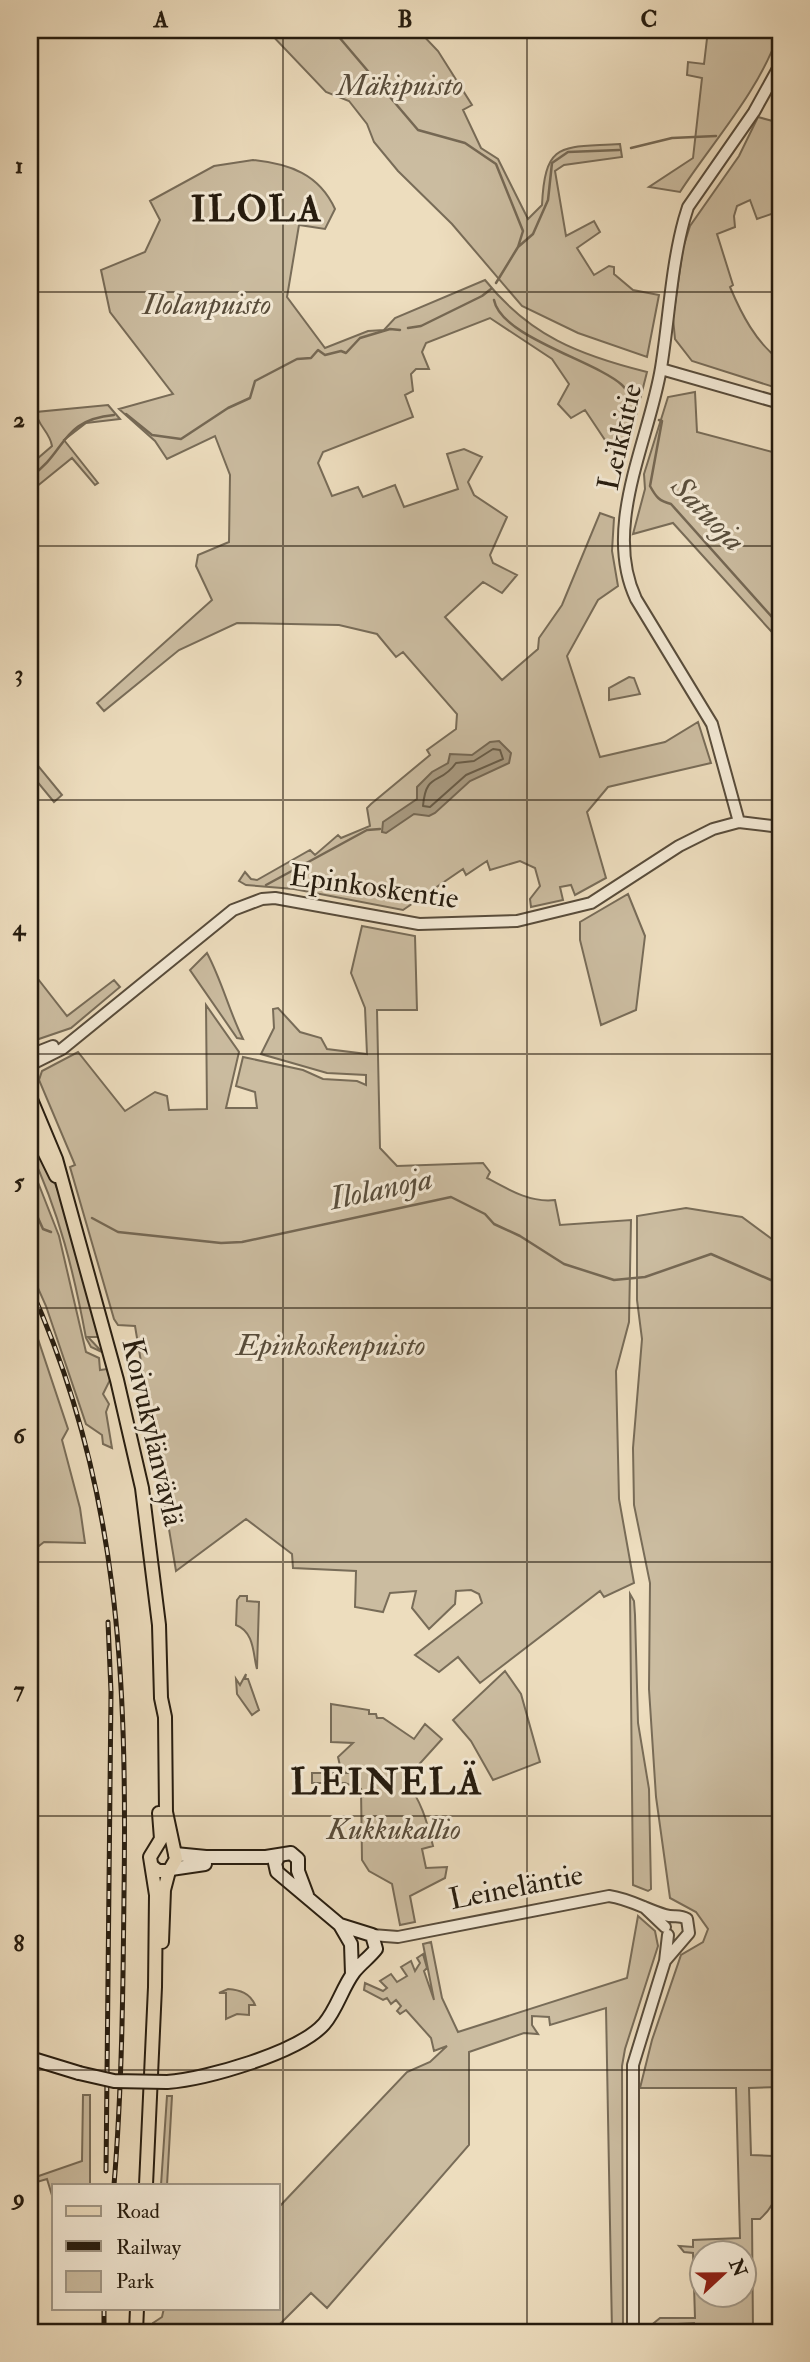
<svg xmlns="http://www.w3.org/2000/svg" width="810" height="2362" font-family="'IM FELL Double Pica',serif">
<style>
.green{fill:#cbbca0;stroke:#786c58;stroke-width:2;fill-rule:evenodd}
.water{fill:#a99b82;stroke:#756854;stroke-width:2}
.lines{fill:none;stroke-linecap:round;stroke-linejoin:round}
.shore{stroke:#685c48;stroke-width:2}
.stream{stroke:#756854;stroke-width:2.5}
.tertiary-casing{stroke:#584c3b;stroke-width:14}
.secondary-casing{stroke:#261c0f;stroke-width:16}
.primary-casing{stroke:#261c0f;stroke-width:16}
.tertiary{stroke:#f3e9d5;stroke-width:10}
.secondary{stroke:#f3e9d5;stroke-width:12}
.primary{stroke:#edddbe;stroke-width:12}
.rail-casing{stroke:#261c0f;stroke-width:5}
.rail{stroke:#f3e9d5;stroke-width:2.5;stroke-dasharray:8;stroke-linecap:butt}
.secondary-bridge-casing{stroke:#261c0f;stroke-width:16;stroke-linecap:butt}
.secondary-bridge{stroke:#f3e9d5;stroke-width:12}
.grid{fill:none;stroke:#261c0f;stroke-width:2;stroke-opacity:0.55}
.labels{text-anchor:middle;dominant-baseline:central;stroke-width:6;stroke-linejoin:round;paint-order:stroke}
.park-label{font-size:30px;font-style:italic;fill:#584c3a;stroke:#f3e9d5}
.street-label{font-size:30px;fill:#261c0f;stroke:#f3e9d5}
.water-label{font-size:32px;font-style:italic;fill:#5a4f3d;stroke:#f3e9d5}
.district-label{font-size:37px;font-weight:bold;letter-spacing:2px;fill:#261c0f;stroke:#f3e9d5}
.neatline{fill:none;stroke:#261c0f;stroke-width:2.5}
.grid-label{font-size:23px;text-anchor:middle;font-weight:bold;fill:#261c0f}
</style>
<rect width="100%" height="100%" fill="#edddbe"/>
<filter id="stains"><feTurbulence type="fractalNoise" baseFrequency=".00286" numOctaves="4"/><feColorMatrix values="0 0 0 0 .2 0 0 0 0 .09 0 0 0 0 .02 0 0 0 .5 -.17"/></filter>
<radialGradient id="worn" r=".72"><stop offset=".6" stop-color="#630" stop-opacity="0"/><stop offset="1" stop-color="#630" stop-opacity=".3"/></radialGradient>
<path class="green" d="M267,30H418L438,51L472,105L463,110L481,148L498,159L528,219L542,205C545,139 563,148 620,144L622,157L564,165L555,171L566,236L594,221L600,232L577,248L594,275L609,266L614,267V274L633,290L659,295L647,357L578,333L522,306L452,224L398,171L374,142L367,124L349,101L326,92Z
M708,30L779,33C758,93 714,140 680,192L649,187L693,158L702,78L687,75L688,62L704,64Z
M758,117L780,123V211L757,219L750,200L737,206L734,216L735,227L717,234L733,285L730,287C741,313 756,343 780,360V389L692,361L675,339L673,318L683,248L690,226L739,156Z
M253,160C290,164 319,174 335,209L325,229L299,225L287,297L325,348L368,331L384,330L395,318L485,280C530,336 579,355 647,372L623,467L585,410L571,418L558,404L569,384L552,359L490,318L426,343L422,352L429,369H416L411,374L413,391L405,395L413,417L323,452L318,463L332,496L358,487L363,497L395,485L404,507L458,489L447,454L464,449L482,457L468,482L474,495L507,517L490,555L493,563L517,575L502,593L483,582L445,617L502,680L538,649L539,638L562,605L600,513L614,518L612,551L618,586L598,600L567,656L600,757L665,742L698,722L711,763L608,787L587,812L606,878L575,895L571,885L560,887L563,900L531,907L530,899L540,886L535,868L520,861L490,870L487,861L466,875L463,869L403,910L294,889L246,885L239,881L245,872L251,879L257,880L310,850L315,855L338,835L341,838L370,826L367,808L371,804L430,755L427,750L456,729L457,714L403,652L396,657L377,634L339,625L237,623L179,650L104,711L97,703L212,600L196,566L198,555L229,542L230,475L215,436L167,459L155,441L119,409L173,394L110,312L101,270L145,252L160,220L150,201L214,166Z
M695,392L697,432L780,454V641L673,523L633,534L645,489L644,474L668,397Z
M108,405L120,419L86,423L64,440L98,483L95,485L72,458L30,492V465L52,446C50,432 37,425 36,412Z
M629,677L634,678L640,694L609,700V688Z
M30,756L62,795L54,802L30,773Z
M628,894L645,936L636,1010L601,1025L580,940V922Z
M362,926L415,936L417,1010H377L380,1148L397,1166L483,1163L490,1172L487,1178C509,1190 531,1203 555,1200L560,1225L631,1220L629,1322L616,1371L619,1499L634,1583L604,1597L600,1591L480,1683L458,1657L439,1672L415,1655L482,1603L479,1594L471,1590L456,1591L455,1604L429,1629L412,1608L416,1591L390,1593L383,1612L355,1607L356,1571L293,1568L292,1554L246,1519L176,1571L135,1326L118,1325L114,1319L70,1167L75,1165L39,1080L42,1071L78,1052L125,1111L155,1092L167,1096L169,1110L207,1109L206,1005L239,1052L226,1108H257L255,1092L236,1086L243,1057L303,1070L323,1079L357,1081L366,1085V1075L327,1073L261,1054L274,1028L273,1009L278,1008L300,1032L321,1038L327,1049L367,1054L365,1008L351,973Z
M207,953C222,981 229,1011 243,1039L237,1038L190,970Z
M31,970L67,1016L114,980L120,987L71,1028L30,1042Z
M33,1142C70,1198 82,1273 99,1337H88L102,1352L91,1347L86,1338C74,1273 59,1211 30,1151Z
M30,1162L59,1236L86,1352L99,1358L100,1370L107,1369L110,1380L103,1394L109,1404L106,1412L112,1448L103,1444L102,1435L86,1424L46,1306L30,1270Z
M686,1208L742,1217L780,1245V2087L749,2088L751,2155L773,2156C787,2176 778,2203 760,2219H752L753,2332H695L694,2323L660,2325L651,2332H643L660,2318H695L693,2253L684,2252L679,2246L693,2247V2240L740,2238L736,2088H640L652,2040L681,1955L703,1942L708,1929L696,1912L670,1898L656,1797L649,1689L650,1583L634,1505L633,1448L642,1339L637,1300V1216ZM702,2254H744V2296H702Z
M30,1315L68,1429L62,1440L80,1508L85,1543L44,1542L30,1553Z
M630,1594L634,1601L635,1615L638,1723L649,1789L651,1889L648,1891L633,1885Z
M240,1596H247V1601L259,1602L257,1669C253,1656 255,1632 236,1625L237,1600Z
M505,1671L521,1694L540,1762L493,1780L471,1741L453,1720Z
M246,1674L245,1679H248L259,1710L252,1715L237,1694L236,1679L240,1685Z
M331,1704L369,1710V1714H376L377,1718H383L414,1739L425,1724L442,1739L405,1780C421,1800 427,1821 433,1846L422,1849L426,1868L447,1867L445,1878L410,1896L415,1922L400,1925L392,1884L369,1871L362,1860L361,1789L345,1783H312V1773H346L341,1770L338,1757L353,1743L331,1742Z
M638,1916L655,1931L658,1946L625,2049L622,2066L623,2332H612L606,2008L550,2025L549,2017L532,2016V2025L538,2034L524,2033L469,2052V2145L327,2308L311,2293L272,2332H153V2323L162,2317L164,2308H278V2208L407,2072L430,2062L447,2046L434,2051L431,2038L406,2010L400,2014L397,2011L401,2006L396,2000L391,2004L387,1998L383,2000L364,1990L365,1983L383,1991L387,1988L380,1981L391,1974L397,1982L407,1976L401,1967L411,1961L415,1971L420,1963L417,1958L423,1954L427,1968L424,1971L434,2000L423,1944L431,1942L442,1998L458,2032L627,1978Z
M228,1989C240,1990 250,1993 255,2005H249V2015L237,2014L226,2019V1993H219Z
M83,2095H90V2185H54V2202L47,2179L30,2184V2179L82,2161Z
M167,2096H172L167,2185H161Z"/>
<path class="water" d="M499,741L511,753L509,763L470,781L435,813L429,816L414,814L386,833L382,832L383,822L417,799V787L432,772L448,763L450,754L472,755L490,742Z"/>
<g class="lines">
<path class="shore" d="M493,749L500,750L503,759L466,775L430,807L423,806C426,771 440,786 456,763L474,761Z"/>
<path class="stream" d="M333,30L418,130L465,143L496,164L523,231L518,247
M631,148L672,138L716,136
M496,283L518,247L533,234L548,200L552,163L568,152L619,150
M494,300C501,337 596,361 622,385C629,391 632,400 635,409
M408,328L421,326L482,296L491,289
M126,414L152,435L181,439L228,408L250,398L255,381L297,359L311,358L318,350L325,355L341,351L346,353L360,338L390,329L400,330
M659,420L662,421L650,486C656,497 659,501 671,504L780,626
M30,477C67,452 60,420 114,415
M266,885L367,830L380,829
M30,1200L43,1229L51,1232
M92,1218L118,1232L221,1243L242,1242L451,1197L485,1214L494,1224L520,1236L564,1264L614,1280L645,1277L711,1254L780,1284"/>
<defs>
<path id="tertiary" d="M661,369L780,403
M739,822L712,724L636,599C602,527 649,441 661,368C669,319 671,268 684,220L688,207L754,112L780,65
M30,1055L53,1046
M30,1065L62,1049L233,910L262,899L275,898L419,924L517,921L591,903L679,846L713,829L739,822L780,827
M644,1907L665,1927
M372,1935L398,1937L609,1896C630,1899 645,1909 665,1915C674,1918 679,1914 687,1919L689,1933L665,1961
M633,2332V2065L665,1961L668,1935"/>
<path id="secondary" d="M175,1854L206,1857H266L291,1853L298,1859V1871L307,1895
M171,1869L205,1864
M340,1925L351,1944L352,1974
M30,2058L79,2073
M167,2082C206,2079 298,2053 324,2024C337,2009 342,1988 354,1972C360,1964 370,1957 376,1949L372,1935L340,1925L277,1872L275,1863L279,1856"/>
<path id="primary" d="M30,1097L56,1159L117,1380L142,1488L159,1625L161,1698L165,1717L166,1812L176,1859L169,1871H158L152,1866
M30,1123L56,1176
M162,1942L164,1890L169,1871
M146,2185L155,1987L156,1895L150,1857L161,1839L159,1813
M136,2332L137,2308"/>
</defs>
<use href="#tertiary" class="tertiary-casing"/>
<use href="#secondary" class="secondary-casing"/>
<use href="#primary" class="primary-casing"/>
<use href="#tertiary" class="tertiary"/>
<use href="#secondary" class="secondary"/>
<use href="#primary" class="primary"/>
<defs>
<path id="rail" d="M30,1287C120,1485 127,1681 124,1894C123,1992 122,2088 114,2185
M106,2171L111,1692L108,1622
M104,2332V2308"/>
</defs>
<use href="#rail" class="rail-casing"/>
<use href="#rail" class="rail"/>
<defs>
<path id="secondary-bridge" d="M79,2073L114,2081L167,2082"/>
</defs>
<use href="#secondary-bridge" class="secondary-bridge-casing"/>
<use href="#secondary-bridge" class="secondary-bridge"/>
</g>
<path class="grid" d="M283,30V2332M527,30V2332M30,292H780M30,546H780M30,800H780M30,1054H780M30,1308H780M30,1562H780M30,1816H780M30,2070H780"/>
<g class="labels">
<g class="park-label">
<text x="400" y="85">Mäkipuisto</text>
<text x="207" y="304">Ilolanpuisto</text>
<text x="331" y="1345">Epinkoskenpuisto</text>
<text x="394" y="1829">Kukkukallio</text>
</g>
<g class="street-label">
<text transform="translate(620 437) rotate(-77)">Leikkitie</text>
<text transform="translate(374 887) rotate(8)">Epinkoskentie</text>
<text transform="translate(153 1432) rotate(77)">Koivukylänväylä</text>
<text transform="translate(516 1887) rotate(-11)">Leineläntie</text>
</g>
<g class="water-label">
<text transform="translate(708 514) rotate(46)">Satuoja</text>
<text transform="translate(381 1189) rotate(-12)">Ilolanoja</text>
</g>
<g class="district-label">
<text x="257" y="209">ILOLA</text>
<text x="387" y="1782">LEINELÄ</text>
</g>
</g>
<rect width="810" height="2362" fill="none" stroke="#edddbe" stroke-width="77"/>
<rect x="52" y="2184" width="228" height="126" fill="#f3e9d5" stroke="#a19786" stroke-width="2"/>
<rect x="66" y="2206" width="35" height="10" fill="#edddbe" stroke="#a19786" stroke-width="2"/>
<text x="116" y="2218" font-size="21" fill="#261c0f">Road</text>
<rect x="66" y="2241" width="35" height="10" fill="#261c0f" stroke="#a19786" stroke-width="2"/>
<text x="116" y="2254" font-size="21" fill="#261c0f">Railway</text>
<rect x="66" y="2271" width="35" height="21" fill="#cbbca0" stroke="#a19786" stroke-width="2"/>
<text x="116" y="2288" font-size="21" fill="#261c0f">Park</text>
<g transform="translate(723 2274) rotate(68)"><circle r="33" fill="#f3e9d5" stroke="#a19786" stroke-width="2"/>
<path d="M0-5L12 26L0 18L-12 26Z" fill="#8f2418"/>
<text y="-10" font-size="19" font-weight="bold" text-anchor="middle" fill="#261c0f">N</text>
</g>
<rect x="38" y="38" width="734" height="2286" class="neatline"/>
<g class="grid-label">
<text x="161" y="27">A</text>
<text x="405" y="27">B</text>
<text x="649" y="27">C</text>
<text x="19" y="173">1</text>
<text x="19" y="427">2</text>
<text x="19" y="681">3</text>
<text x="19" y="935">4</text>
<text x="19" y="1189">5</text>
<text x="19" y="1443">6</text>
<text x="19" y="1697">7</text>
<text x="19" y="1951">8</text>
<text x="19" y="2205">9</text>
</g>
<rect width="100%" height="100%" filter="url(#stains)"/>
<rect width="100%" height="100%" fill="url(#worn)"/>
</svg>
